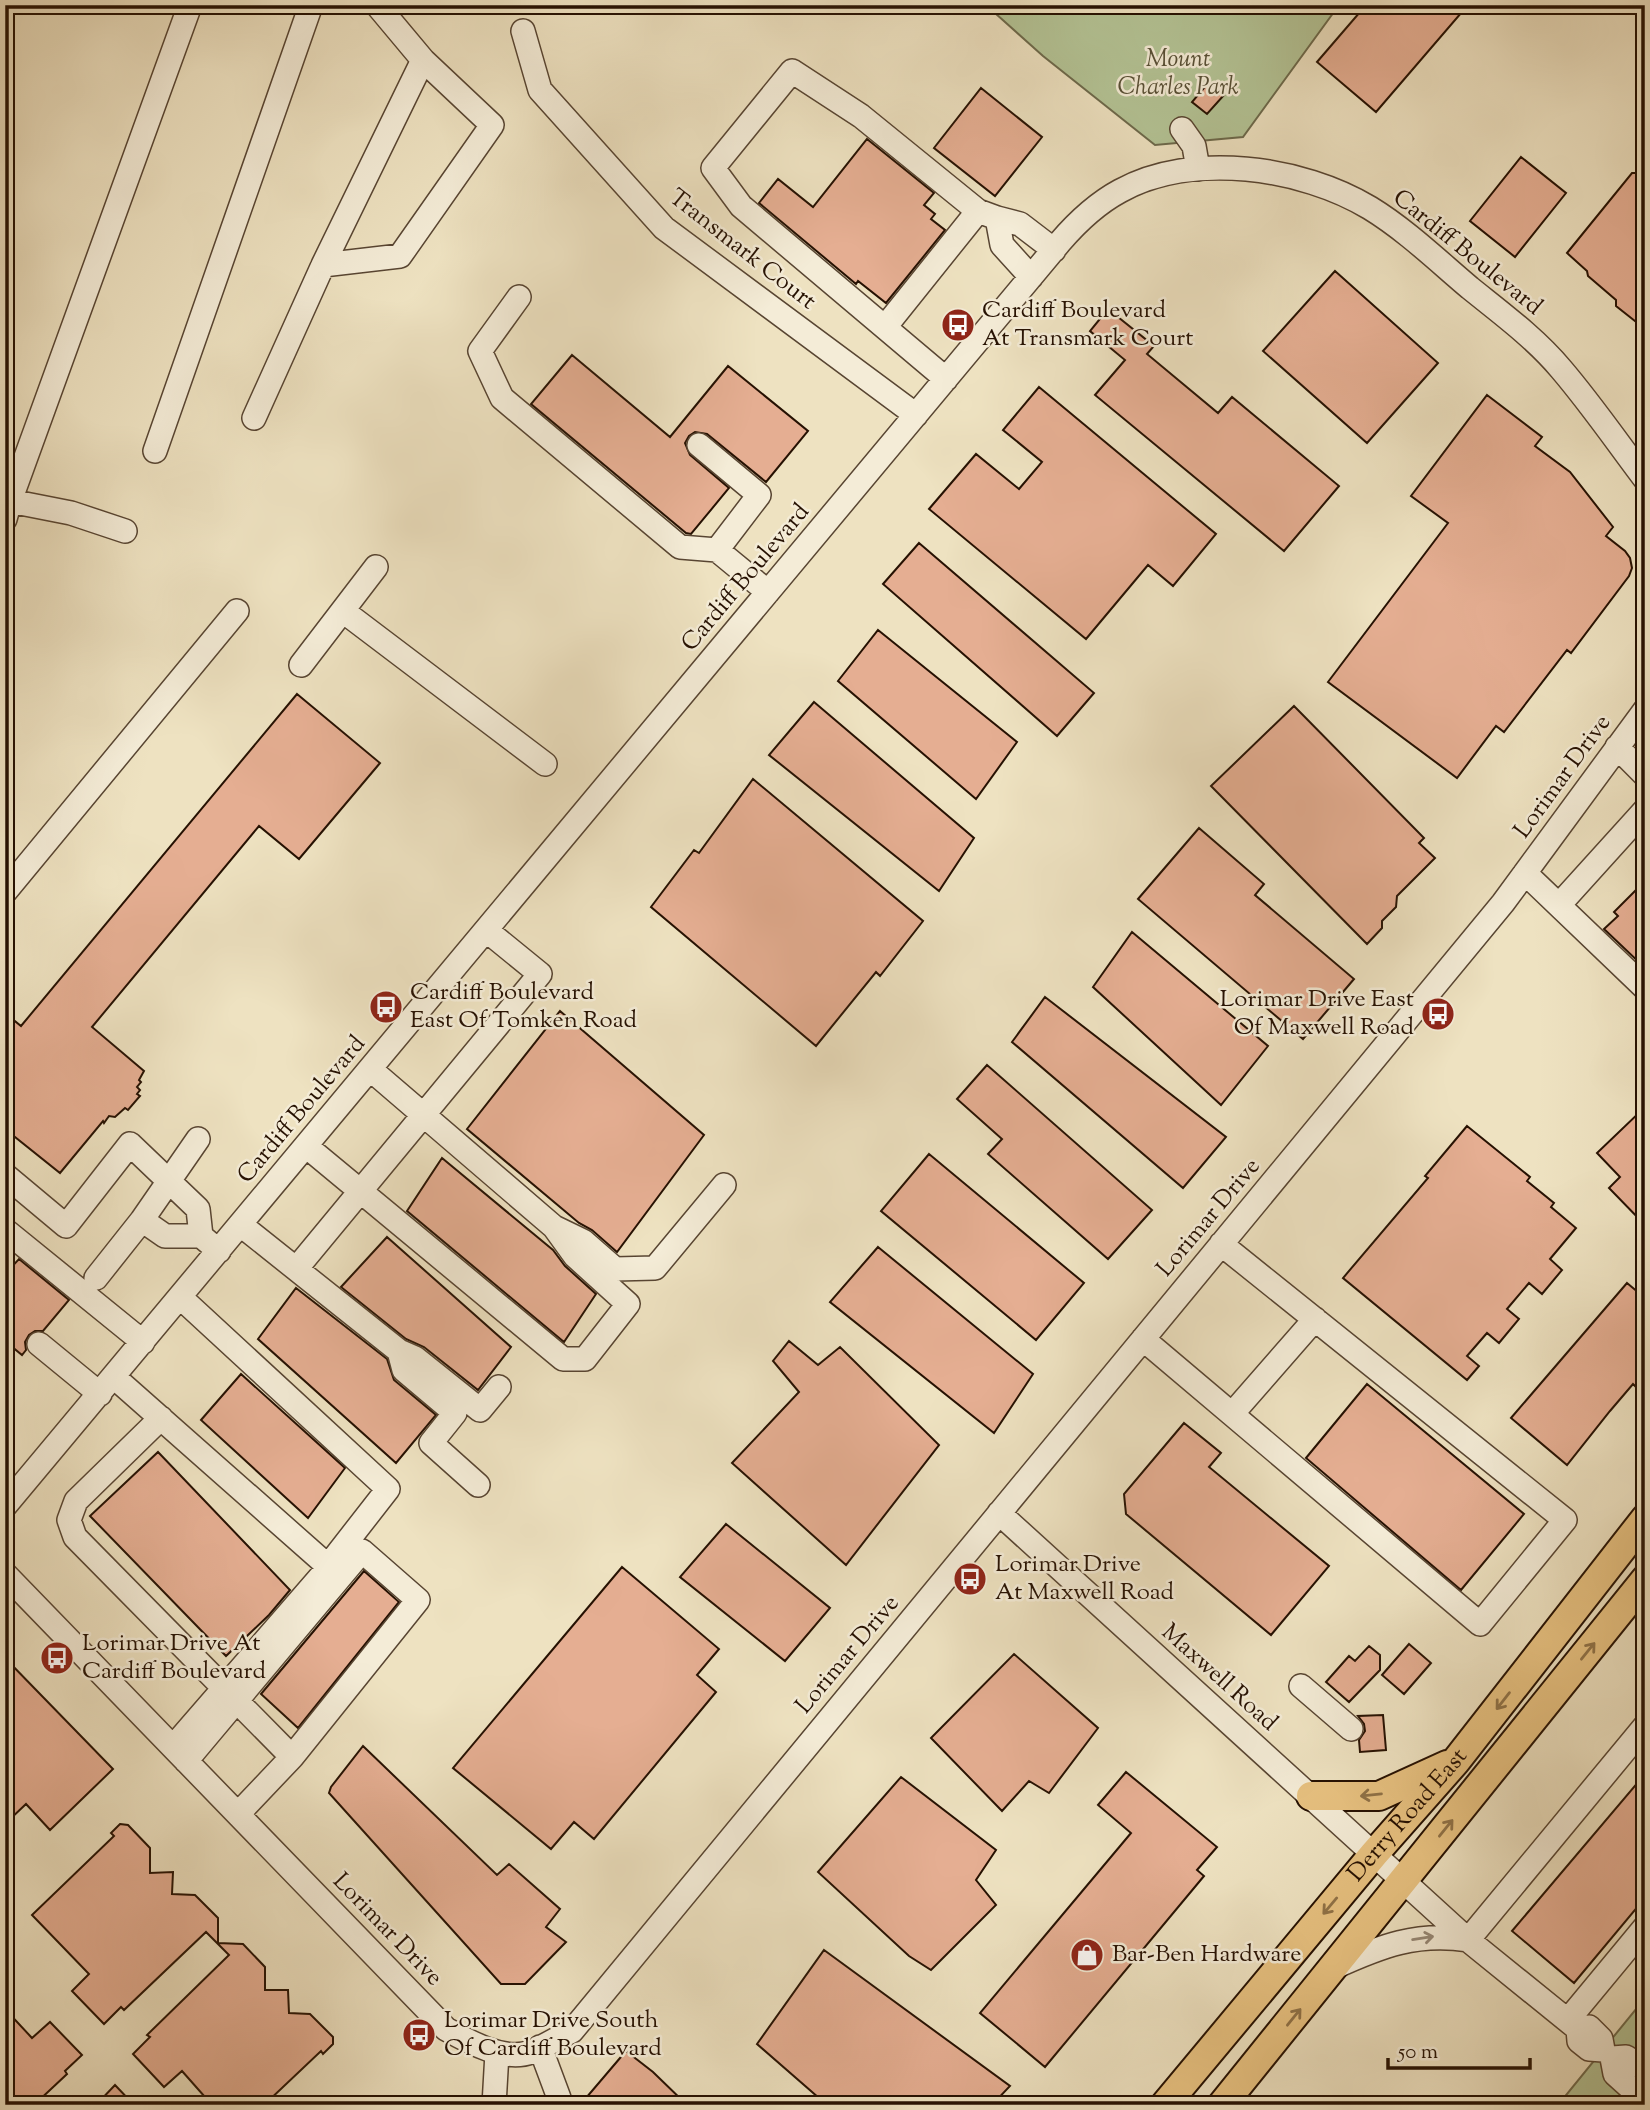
<svg xmlns="http://www.w3.org/2000/svg" width="1650" height="2110" font-family="'Sorts Mill Goudy',serif">
<style>
.green{fill:#b4c496;stroke:#6d6a4c;stroke-width:2}
.building{fill:#e5ae92;stroke:#261102;stroke-width:2}
.lines{fill:none;stroke-linecap:round;stroke-linejoin:round}
.minor-casing{stroke:#584532;stroke-width:26}
.major-casing{stroke:#261102;stroke-width:32}
.minor{stroke:#f4ecd7;stroke-width:23}
.major{stroke:#e7c180;stroke-width:28}
.oneway{stroke:#907247}
.oneway2{stroke:#978977}
.labels{text-anchor:middle;dominant-baseline:central;stroke-width:5;stroke-linejoin:round;paint-order:stroke}
.park-label{font-size:24px;font-style:italic;fill:#585036;stroke:#f4ecd7}
.street-label{font-size:24px;fill:#261102;stroke:#f4ecd7}
.poi-label{font-size:24px;fill:#261102;stroke:#f4ecd7;text-anchor:start}
</style>
<rect width="100%" height="100%" fill="#eee2c1"/>
<filter id="stains"><feTurbulence type="fractalNoise" baseFrequency=".00286" numOctaves="4"/><feColorMatrix values="0 0 0 0 .2 0 0 0 0 .09 0 0 0 0 .02 0 0 0 .5 -.17"/></filter>
<radialGradient id="worn" r=".72"><stop offset=".6" stop-color="#630" stop-opacity="0"/><stop offset="1" stop-color="#630" stop-opacity=".3"/></radialGradient>
<path class="green" d="M986,5H1339L1243,137L1155,145L1043,56Z
M1645,1998V2105H1558Z"/>
<path class="building" d="M1366,5H1468L1376,112L1317,62Z
M1209,82L1224,95L1207,114L1192,102Z
M981,88L1042,137L995,196L934,148Z
M867,139L934,193L924,205L935,214L931,219L945,230L886,303L858,281L856,284L759,203L778,179L813,207Z
M1521,157L1566,193L1515,257L1470,221Z
M1632,173H1645V329L1616,306V300L1588,276L1587,271L1567,253Z
M1335,271L1438,363L1367,443L1263,351Z
M1108,309L1154,346L1147,354L1218,413L1232,397L1339,486L1284,551L1095,395L1125,360L1090,331Z
M572,355L670,437L728,366L808,431L766,482L707,434L695,432L689,436L685,443L690,455L729,488L691,534L686,533L531,404Z
M1039,387L1216,534L1173,586L1148,565L1086,639L929,509L976,454L1019,489L1042,462L1003,430Z
M1487,395L1542,437L1535,446L1570,472L1613,527L1606,536L1625,551L1630,558L1632,568L1629,576L1571,653L1567,650L1504,732L1496,726L1457,778L1328,682L1448,523L1411,496Z
M919,543L1094,693L1057,736L883,584Z
M878,630L1017,742L976,799L838,681Z
M297,694L380,763L299,859L259,826L92,1027L144,1071L139,1080L141,1082L137,1087L140,1090L137,1094L140,1096L128,1110L125,1108L115,1117L109,1116L104,1123L103,1121L60,1173L5,1129V1013L21,1026Z
M814,702L974,838L939,891L769,755Z
M1294,706L1424,838L1419,843L1435,858L1397,896L1396,907L1382,921V928L1367,944L1211,786Z
M753,779L923,921L880,976L876,972L816,1046L651,907L694,850L699,853Z
M1199,828L1264,884L1255,895L1354,979L1303,1039L1138,899Z
M1645,881V968L1604,929L1618,916L1614,912Z
M1132,932L1268,1046L1221,1105L1093,987Z
M1045,997L1226,1137L1183,1188L1012,1042Z
M560,1011L704,1135L617,1252L592,1230L579,1223L467,1129Z
M987,1065L1152,1210L1108,1259L988,1154L1002,1139L957,1099Z
M1645,1107V1225L1609,1188L1620,1177L1597,1153Z
M1467,1126L1530,1177L1527,1181L1554,1203L1551,1207L1576,1228L1550,1259L1562,1270L1542,1294L1529,1283L1507,1309L1519,1319L1499,1343L1487,1333L1467,1356L1479,1366L1467,1380L1343,1278L1428,1178L1425,1176Z
M929,1154L1084,1283L1036,1340L881,1211Z
M442,1158L553,1250L565,1266L596,1294L564,1342L407,1211Z
M387,1237L511,1347L478,1390L424,1347L406,1339L341,1287Z
M878,1247L1033,1374L994,1433L830,1302Z
M19,1259L69,1300L43,1331H35L29,1335L25,1342L26,1350L22,1355L5,1341V1274Z
M1627,1283L1645,1298V1375L1635,1386L1633,1384L1610,1411L1567,1465L1511,1418Z
M296,1288L387,1359L394,1380L436,1415L396,1463L258,1339Z
M789,1341L818,1365L840,1347L939,1445L846,1565L732,1463L799,1392L773,1361Z
M241,1374L345,1468L308,1518L201,1420Z
M1367,1384L1524,1514L1461,1590L1306,1458Z
M1184,1423L1221,1453L1209,1467L1329,1566L1271,1635L1126,1514L1124,1494Z
M158,1452L290,1590L269,1615L226,1656L90,1516Z
M726,1524L830,1608L785,1661L680,1577Z
M622,1567L719,1649L697,1675L716,1692L594,1839L574,1822L551,1849L453,1768Z
M364,1571L399,1602L298,1728L261,1694Z
M1409,1644L1431,1663L1404,1694L1382,1675Z
M1369,1646L1380,1655V1670L1349,1702L1326,1682L1349,1656L1355,1661Z
M1014,1654L1098,1728L1049,1793L1029,1781L1002,1811L931,1738Z
M5,1658L113,1769L50,1830L26,1804L5,1824Z
M1383,1715L1386,1750L1360,1752L1359,1740L1365,1731L1364,1724L1358,1716Z
M363,1746L497,1875L509,1864L560,1909L546,1927L566,1942L525,1984H501L329,1793L331,1787Z
M1126,1772L1217,1847L1197,1870L1204,1876L1045,2067L980,2013L1131,1833L1098,1805Z
M1645,1774V1898L1574,1983L1512,1931Z
M901,1777L996,1850L976,1880L996,1905L931,1970L909,1956L818,1872Z
M120,1824L128,1825L150,1848V1873L173,1872L172,1894L195,1895L218,1918V1943L243,1944L265,1967V1990H288L289,2013L310,2014L333,2037V2044L323,2054L321,2051L264,2105H212L182,2071L164,2087L133,2054L150,2037L147,2035L229,1955L206,1932L124,2010L121,2007L104,2024L72,1991L89,1974L32,1915L114,1836L111,1833Z
M824,1950L1010,2086L992,2105H827L757,2044Z
M5,2009L32,2038L50,2022L82,2055L65,2071L67,2074L34,2105H5Z
M626,2051L653,2072L687,2105H580Z
M115,2085L134,2105H96Z"/>
<g class="lines">
<defs>
<path id="minor" d="M523,31L540,90L664,228L916,415
M1182,129L1194,146L1198,169
M323,265L400,256L492,125L423,60
M1031,277L1002,245L997,218L1020,224L1054,250
M519,297L480,351L502,398L680,547L717,550L768,592
M885,327L978,211
M946,379L741,206L713,168L792,71L861,116L978,211L997,218
M254,418L323,265L423,60L377,5
M699,445L759,495L717,550
M155,451L311,5
M5,500L10,501L190,5
M5,519L10,501L71,513L125,531
M343,611L545,764
M301,665L376,567
M1617,747L1645,775
M1525,873L1645,988
M5,892L237,611
M1559,905L1645,810
M370,1069L554,1227L583,1241L615,1269L655,1268L724,1185
M306,1146L563,1359H585L628,1304L575,1256L554,1227
M5,1175L66,1226L130,1144L198,1209L201,1236L219,1251
M142,1220L198,1139
M241,1225L399,1351L415,1358L480,1410L499,1387
M5,1230L143,1342
M296,1269L540,974L486,930
M96,1278L142,1220L165,1236H201
M180,1297L388,1489L328,1566
M1143,1339L1480,1624L1565,1520L1221,1244
M39,1344L100,1394
M399,1351L404,1370L455,1413L431,1443L478,1485
M114,1377L329,1567L173,1747
M1232,1414L1315,1319
M161,1418L76,1501L69,1520L75,1537L292,1757L238,1814
M5,1506L1060,242C1078,221 1096,204 1120,191C1192,151 1302,167 1370,208C1406,230 1438,261 1470,288C1501,313 1535,338 1561,369C1591,404 1617,442 1645,479
M999,1513L1468,1940L1578,2029L1579,2041L1589,2049L1603,2050L1601,2039L1589,2027L1578,2029
M5,1574L446,2029C469,2042 505,2062 531,2052C545,2046 558,2038 572,2031L1503,903L1645,710
M1301,1686L1351,1729
M186,1761L362,1551L418,1600L292,1757
M1468,1940L1645,1726
M1335,1967C1381,1946 1417,1932 1468,1940
M1568,2020L1645,1927
M540,2047L559,2098V2105
M1645,2069L1626,2057L1612,2058L1615,2074L1645,2101
M494,2105L497,2053"/>
<g id="major">
<path d="M1311,1796H1379L1447,1765"/>
<path id="s1" d="M1165,2105L1374,1854L1456,1761L1645,1519"/>
<path d="M1222,2105L1645,1580"/>
</g>
</defs>
<use href="#minor" class="minor-casing"/>
<use href="#major" class="major-casing"/>
<use href="#minor" class="minor"/>
<use href="#major" class="major"/>
</g>
<defs><path id="oneway-shaft" d="M-6 0H5M1.5-3L5.5 0L1.5 3" fill="none" stroke-width="1.6" stroke-linecap="round" stroke-linejoin="round" transform="scale(1.75)"/></defs>
<g class="oneway">
<use href="#oneway-shaft" transform="translate(1588 1651) rotate(-51)"/>
<use href="#oneway-shaft" transform="translate(1503 1701) rotate(128)"/>
<use href="#oneway-shaft" transform="translate(1371 1795) rotate(174)"/>
<use href="#oneway-shaft" transform="translate(1446 1828) rotate(-51)"/>
<use href="#oneway-shaft" transform="translate(1330 1906) rotate(130)"/>
<use href="#oneway-shaft" transform="translate(1294 2017) rotate(-51)"/>
</g>
<use class="oneway2" href="#oneway-shaft" transform="translate(1423 1938) rotate(-9)"/>
<defs>
<symbol id="bus-disc" viewBox="-11 -11 22 22"><circle r="9.5" fill="#8f2418" stroke="#f4ecd7"/><path d="M-5-6H5V4H4V6H2V4H-2V6H-4V4H-5ZM-3.5-4V0h7V-4ZM-3.5 1.2v1.5H-2V1.2ZM2 1.2v1.5H3.5V1.2Z" fill="#fff"/></symbol>
<symbol id="shop-disc" viewBox="-11 -11 22 22"><circle r="9.5" fill="#8f2418" stroke="#f4ecd7"/><path d="M-5-2.5h2.3a2.7 3.5 0 0 1 5.4 0H5L5.5 6h-11ZM-1.5-2.5h3a1.5 2.3 0 0 0-3 0Z" fill="#fff"/></symbol>
</defs>
<g fill-rule="evenodd">
<use href="#bus-disc" x="939" y="306" width="38" height="38"/>
<use href="#bus-disc" x="367" y="988" width="38" height="38"/>
<use href="#bus-disc" x="1419" y="995" width="38" height="38"/>
<use href="#bus-disc" x="951" y="1560" width="38" height="38"/>
<use href="#bus-disc" x="38" y="1639" width="38" height="38"/>
<use href="#shop-disc" x="1068" y="1936" width="38" height="38"/>
<use href="#bus-disc" x="400" y="2016" width="38" height="38"/>
</g>
<g class="labels">
<g class="park-label">
<text x="1178" y="60">Mount<tspan x="1178" dy="28">Charles Park</tspan></text>
</g>
<g class="street-label">
<text transform="translate(742 250) rotate(38)">Transmark Court</text>
<text transform="translate(1467 253) rotate(39)">Cardiff Boulevard</text>
<text transform="translate(746 578) rotate(-50)">Cardiff Boulevard</text>
<text transform="translate(1563 777) rotate(-54)">Lorimar Drive</text>
<text transform="translate(302 1110) rotate(-50)">Cardiff Boulevard</text>
<text transform="translate(1209 1218) rotate(-50)">Lorimar Drive</text>
<text transform="translate(848 1655) rotate(-50)">Lorimar Drive</text>
<text transform="translate(1219 1678) rotate(42)">Maxwell Road</text>
<text stroke="none"><textPath href="#s1" startOffset="378">Derry Road East</textPath></text>
<text transform="translate(387 1930) rotate(46)">Lorimar Drive</text>
</g>
<g class="poi-label">
<text x="982" y="311">Cardiff Boulevard<tspan x="982" dy="28">At Transmark Court</tspan></text>
<text x="410" y="993">Cardiff Boulevard<tspan x="410" dy="28">East Of Tomken Road</tspan></text>
<text x="1414" y="1000" text-anchor="end">Lorimar Drive East<tspan x="1414" dy="28">Of Maxwell Road</tspan></text>
<text x="995" y="1565">Lorimar Drive<tspan x="995" dy="28">At Maxwell Road</tspan></text>
<text x="82" y="1644">Lorimar Drive At<tspan x="82" dy="28">Cardiff Boulevard</tspan></text>
<text x="1112" y="1955">Bar-Ben Hardware</text>
<text x="444" y="2021">Lorimar Drive South<tspan x="444" dy="28">Of Cardiff Boulevard</tspan></text>
</g>
</g>
<rect width="1650" height="2110" fill="none" stroke="#eee2c1" stroke-width="28"/>
<rect x="7" y="7" width="1636" height="2096" fill="none" stroke="#261102" stroke-width="3.5"/>
<rect x="14" y="14" width="1622" height="2082" fill="none" stroke="#261102" stroke-width="2"/>
<path d="M1388 2058v10h142v-10" fill="none" stroke="#261102" stroke-width="3.5"/>
<text x="1398" y="2058" font-size="21" fill="#261102" stroke="#f4ecd7" stroke-width="5" paint-order="stroke">50 m</text>
<rect width="100%" height="100%" filter="url(#stains)"/>
<rect width="100%" height="100%" fill="url(#worn)"/>
</svg>
